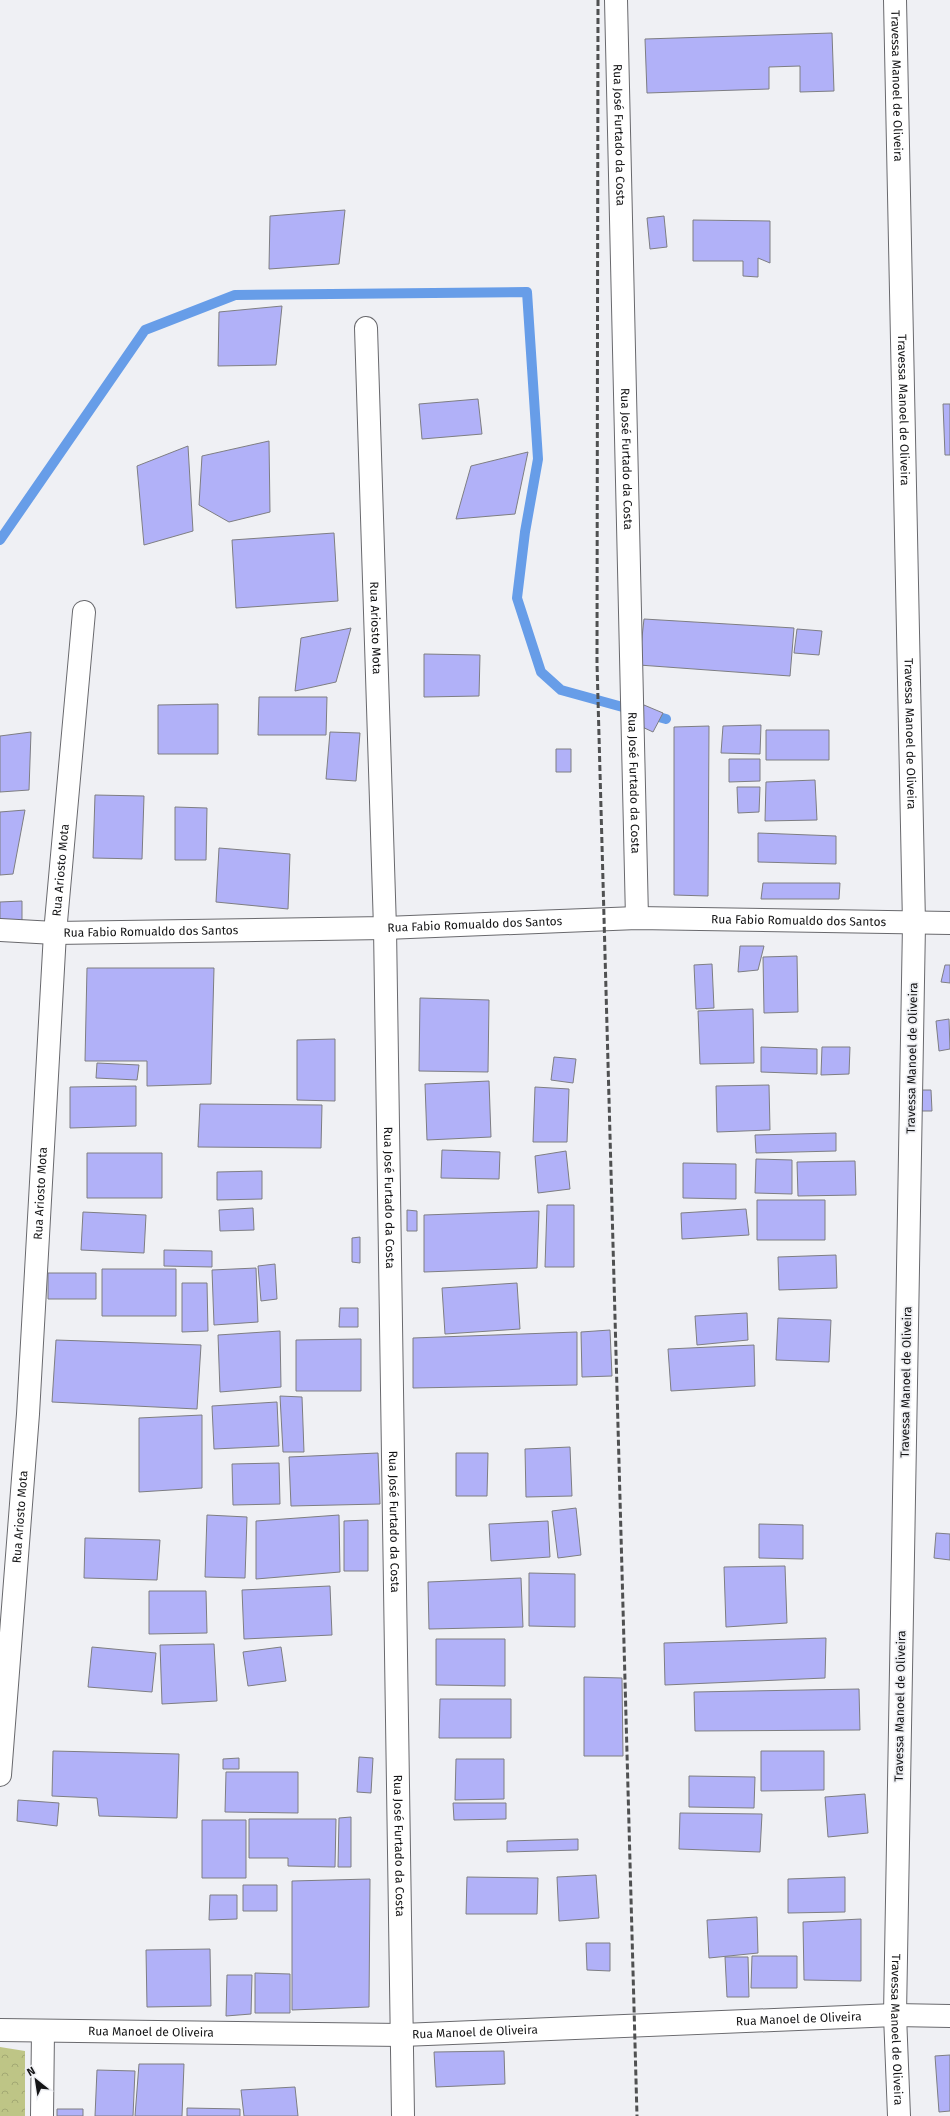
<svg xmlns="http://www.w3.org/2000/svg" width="950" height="2116" font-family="'Fira Sans',sans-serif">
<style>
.park{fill:url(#park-crowns)}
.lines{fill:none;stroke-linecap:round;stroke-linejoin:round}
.stream{stroke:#679de8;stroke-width:10}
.building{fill:#b1b1f8;stroke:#7e7e82}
.minor-casing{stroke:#69696d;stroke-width:24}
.minor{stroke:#fff;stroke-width:22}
.rail{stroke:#4f5051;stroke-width:3;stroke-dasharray:6 3;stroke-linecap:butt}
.labels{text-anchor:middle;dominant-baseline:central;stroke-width:3.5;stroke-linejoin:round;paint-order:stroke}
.street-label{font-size:12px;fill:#141415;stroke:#eff0f4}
</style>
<defs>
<pattern id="park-crowns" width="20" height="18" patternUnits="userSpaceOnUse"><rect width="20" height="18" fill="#bec586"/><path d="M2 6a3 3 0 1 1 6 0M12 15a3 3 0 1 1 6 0" fill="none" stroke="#a2a873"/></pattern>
</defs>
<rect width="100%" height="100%" fill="#eff0f4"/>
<path class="park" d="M0,2047L25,2051V2116H0Z"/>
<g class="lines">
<path class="stream" d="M0,540L145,330L235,295L527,292L538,459L525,532L517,598L541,672L561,690L666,719"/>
</g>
<path class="building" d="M832,33L834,91L800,92V66L769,67V89L647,93L645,39Z
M345,210L339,264L269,269L270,216Z
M664,216L667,247L650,249L647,218Z
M693,220L770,221V263L758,258V277L743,276V261H693Z
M282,306L276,365L218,366L219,312Z
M478,399L482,434L422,439L419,404Z
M943,404H950V455H945Z
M269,441L270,512L229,522L199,505L202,456Z
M188,446L193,531L144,545L137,466Z
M528,452L515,514L456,519L471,466Z
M334,533L338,601L236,608L232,540Z
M644,619L794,628L790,676L639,665Z
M351,628L336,682L295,691L301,638Z
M797,629L822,631L819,655L794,653Z
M424,654L480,655L479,696L424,697Z
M259,697H327L326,735H258Z
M218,704V754H158V705Z
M644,705L663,713L653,732L638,725Z
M761,725L760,754L721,753L723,726Z
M709,726L708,896L674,895V727Z
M766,730H829V760H766Z
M31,732L29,790L0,792V736Z
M330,732L360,733L356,781L326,779Z
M556,749H571V772H556Z
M729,759H760V781L729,782Z
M815,780L817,820L765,821L766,782Z
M737,787H760L759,812L738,813Z
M95,795L144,796L142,859L93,858Z
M175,807L207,808L206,860H175Z
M25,810L13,874L0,875V812Z
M758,833L836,836V864L758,862Z
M219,848L290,854L288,909L216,902Z
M763,883H840L839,899H761Z
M22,901V922H0V902Z
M740,946H764L758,970L738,972Z
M797,956L798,1012L764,1013L763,957Z
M712,964L714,1008L696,1009L694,965Z
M945,965H950V983L941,982Z
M87,968H214L211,1084L147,1086V1061H85Z
M420,998L489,1000L488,1072L419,1071Z
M753,1009L754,1063L700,1064L698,1011Z
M949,1019L950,1049L939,1051L936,1021Z
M335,1039V1101L297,1100V1040Z
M761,1047L817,1049V1074L761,1072Z
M822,1047H850L849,1074L821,1075Z
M554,1057L576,1059L573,1083L551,1080Z
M97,1063L139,1065L137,1080L96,1078Z
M489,1081L491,1137L427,1140L425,1084Z
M769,1085L770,1130L717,1132L716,1086Z
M136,1086V1126L70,1128V1087Z
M535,1087L569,1089L567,1142H533Z
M921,1090H931L932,1111H921Z
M200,1104L322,1105L321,1148L198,1147Z
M836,1133V1151L756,1153L755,1135Z
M442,1150L500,1152L499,1179L441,1178Z
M566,1151L570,1189L538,1193L535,1156Z
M87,1153H162V1198H87Z
M756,1159L792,1160V1194L755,1193Z
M855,1161L856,1195L798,1196L797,1162Z
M683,1163L736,1164V1199L683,1198Z
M262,1171V1199L217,1200V1172Z
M757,1200H825V1240H757Z
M547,1205H574V1267H545Z
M253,1208L254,1230L220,1231L219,1210Z
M746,1209L749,1235L682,1239L681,1213Z
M407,1210L417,1211V1231H407Z
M539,1211L537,1268L424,1272V1215Z
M83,1212L146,1215L144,1253L81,1250Z
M360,1237V1263L352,1262V1238Z
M164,1250L212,1251V1267L164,1266Z
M836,1255L837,1288L779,1290L778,1257Z
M275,1264L277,1299L261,1301L258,1266Z
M256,1268L258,1322L214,1325L212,1270Z
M102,1269H176V1316H102Z
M48,1273H96V1299H48Z
M182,1283H207L208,1331L182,1332Z
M517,1283L520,1329L445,1334L442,1288Z
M340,1308H358V1327H339Z
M747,1313L748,1340L697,1345L695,1316Z
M778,1318L831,1320L829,1362L776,1360Z
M610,1330L612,1376L582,1377L581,1332Z
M280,1331L281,1387L220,1392L218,1335Z
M577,1332V1385L413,1388V1338Z
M361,1339V1391H296V1340Z
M56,1340L201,1345L197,1409L52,1402Z
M754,1345L755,1386L671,1391L668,1349Z
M280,1396L302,1397L304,1452H283Z
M277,1402L279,1446L214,1449L212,1406Z
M202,1415V1488L139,1492V1418Z
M570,1447L572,1496L526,1497L525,1449Z
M378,1453L380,1504L291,1506L289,1457Z
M456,1453H488L487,1496H456Z
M279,1463L280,1504L233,1505L232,1464Z
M576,1508L581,1555L558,1558L552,1511Z
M207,1515L247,1517L245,1578L205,1577Z
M339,1515L340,1572L256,1579V1521Z
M368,1520V1571H344V1521Z
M548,1521L550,1557L491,1561L489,1524Z
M759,1524L803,1525V1559L759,1558Z
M936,1533L950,1534V1560L934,1558Z
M85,1538L160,1540L157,1580L84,1578Z
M785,1566L787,1623L726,1627L724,1567Z
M529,1573L575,1574V1627L529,1626Z
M521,1578L523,1627L429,1629L428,1582Z
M330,1586L332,1635L244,1639L242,1590Z
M149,1591H206L207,1633L149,1634Z
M826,1638L825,1678L665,1685L664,1643Z
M436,1639H505V1686L436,1685Z
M214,1644L217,1701L162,1704L160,1645Z
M92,1647L156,1653L152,1692L88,1687Z
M281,1647L286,1681L248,1686L243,1652Z
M584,1677L622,1678L623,1756H584Z
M859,1689L860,1730L695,1731L694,1692Z
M440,1699H511V1738H439Z
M53,1751L179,1754L177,1818L99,1816L97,1798L52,1796Z
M761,1751H824V1790L761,1791Z
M359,1757L373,1758L371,1793L357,1792Z
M239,1758V1769H223V1759Z
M456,1759H504V1799L455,1800Z
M226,1772H298V1813L225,1812Z
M689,1776L755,1777L754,1808L689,1807Z
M865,1794L868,1833L828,1837L825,1797Z
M18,1800L59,1803L57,1826L17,1821Z
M453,1803H506V1819L454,1820Z
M680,1813L762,1814L760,1852L679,1849Z
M351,1817V1867H338L339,1818Z
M249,1819H336L335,1867L288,1866V1858H249Z
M202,1820H246V1878H202Z
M578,1839V1850L507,1852V1841Z
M596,1875L599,1918L559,1921L557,1877Z
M467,1877L538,1878L537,1914H466Z
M845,1877V1912L788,1913V1879Z
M370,1879L369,2007L292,2010V1881Z
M243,1885H277V1911H243Z
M210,1895H237V1919L209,1920Z
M757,1917L758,1953L709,1958L707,1920Z
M861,1919V1981L804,1980L803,1922Z
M586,1943H610V1971L587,1970Z
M210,1949L211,2006L147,2007L146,1950Z
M752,1956H797V1988H751Z
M725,1957H748L749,1997H727Z
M255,1973L290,1974V2013H255Z
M227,1975H252L251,2014L226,2016Z
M504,2051L505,2084L436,2087L434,2052Z
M950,2055V2111L939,2112L935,2056Z
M139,2064H184L182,2116H135Z
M97,2070L135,2071L133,2116H95Z
M295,2087L298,2116H244L241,2090Z
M187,2108L240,2109V2116H187Z
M57,2109H83V2116H57Z"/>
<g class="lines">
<defs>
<g id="minor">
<path id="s1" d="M616,0L637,918"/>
<path id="s2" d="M895,0L914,924L895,2015L899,2116"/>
<path id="s3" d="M366,328L385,928L403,2116"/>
<path id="s4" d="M0,930L55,933L385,928L637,918L950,923"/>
<path id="s5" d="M0,1775L28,1414L55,933L84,612"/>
<path id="s6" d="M0,2030L402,2035L895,2015L950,2016"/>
<path d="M42,2116L43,2031"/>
</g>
</defs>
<use href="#minor" class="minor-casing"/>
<use href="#minor" class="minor"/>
<path class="rail" d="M598,0L597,663L637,2116"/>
</g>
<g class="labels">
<g class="street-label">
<text stroke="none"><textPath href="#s2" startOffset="86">Travessa Manoel de Oliveira</textPath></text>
<text stroke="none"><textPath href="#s1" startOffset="135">Rua José Furtado da Costa</textPath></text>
<text stroke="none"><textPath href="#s2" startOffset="410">Travessa Manoel de Oliveira</textPath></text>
<text stroke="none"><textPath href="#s1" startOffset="459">Rua José Furtado da Costa</textPath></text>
<text stroke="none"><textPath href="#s3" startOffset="300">Rua Ariosto Mota</textPath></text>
<text stroke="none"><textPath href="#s2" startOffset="734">Travessa Manoel de Oliveira</textPath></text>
<text stroke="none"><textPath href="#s1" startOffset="783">Rua José Furtado da Costa</textPath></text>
<text stroke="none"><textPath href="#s5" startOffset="907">Rua Ariosto Mota</textPath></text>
<text stroke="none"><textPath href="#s4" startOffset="799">Rua Fabio Romualdo dos Santos</textPath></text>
<text stroke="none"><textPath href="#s4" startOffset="475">Rua Fabio Romualdo dos Santos</textPath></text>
<text stroke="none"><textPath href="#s4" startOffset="151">Rua Fabio Romualdo dos Santos</textPath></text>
<text transform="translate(912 1058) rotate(-89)">Travessa Manoel de Oliveira</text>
<text stroke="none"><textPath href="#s5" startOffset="583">Rua Ariosto Mota</textPath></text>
<text stroke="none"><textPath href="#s3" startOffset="870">Rua José Furtado da Costa</textPath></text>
<text transform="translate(906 1382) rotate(-89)">Travessa Manoel de Oliveira</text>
<text stroke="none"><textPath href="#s5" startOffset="259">Rua Ariosto Mota</textPath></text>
<text stroke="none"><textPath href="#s3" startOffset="1194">Rua José Furtado da Costa</textPath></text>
<text transform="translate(900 1706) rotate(-89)">Travessa Manoel de Oliveira</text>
<text stroke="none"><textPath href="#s3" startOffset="1518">Rua José Furtado da Costa</textPath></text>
<text stroke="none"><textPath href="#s6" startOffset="799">Rua Manoel de Oliveira</textPath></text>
<text stroke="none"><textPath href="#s2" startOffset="2030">Travessa Manoel de Oliveira</textPath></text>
<text stroke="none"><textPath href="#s6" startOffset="151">Rua Manoel de Oliveira</textPath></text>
<text stroke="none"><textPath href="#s6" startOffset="475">Rua Manoel de Oliveira</textPath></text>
</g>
</g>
<g transform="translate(36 2080) rotate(330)" stroke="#eff0f4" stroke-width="3" paint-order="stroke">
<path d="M0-3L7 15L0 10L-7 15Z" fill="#141415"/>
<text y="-6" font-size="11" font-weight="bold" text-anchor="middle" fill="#141415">N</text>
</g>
</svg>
